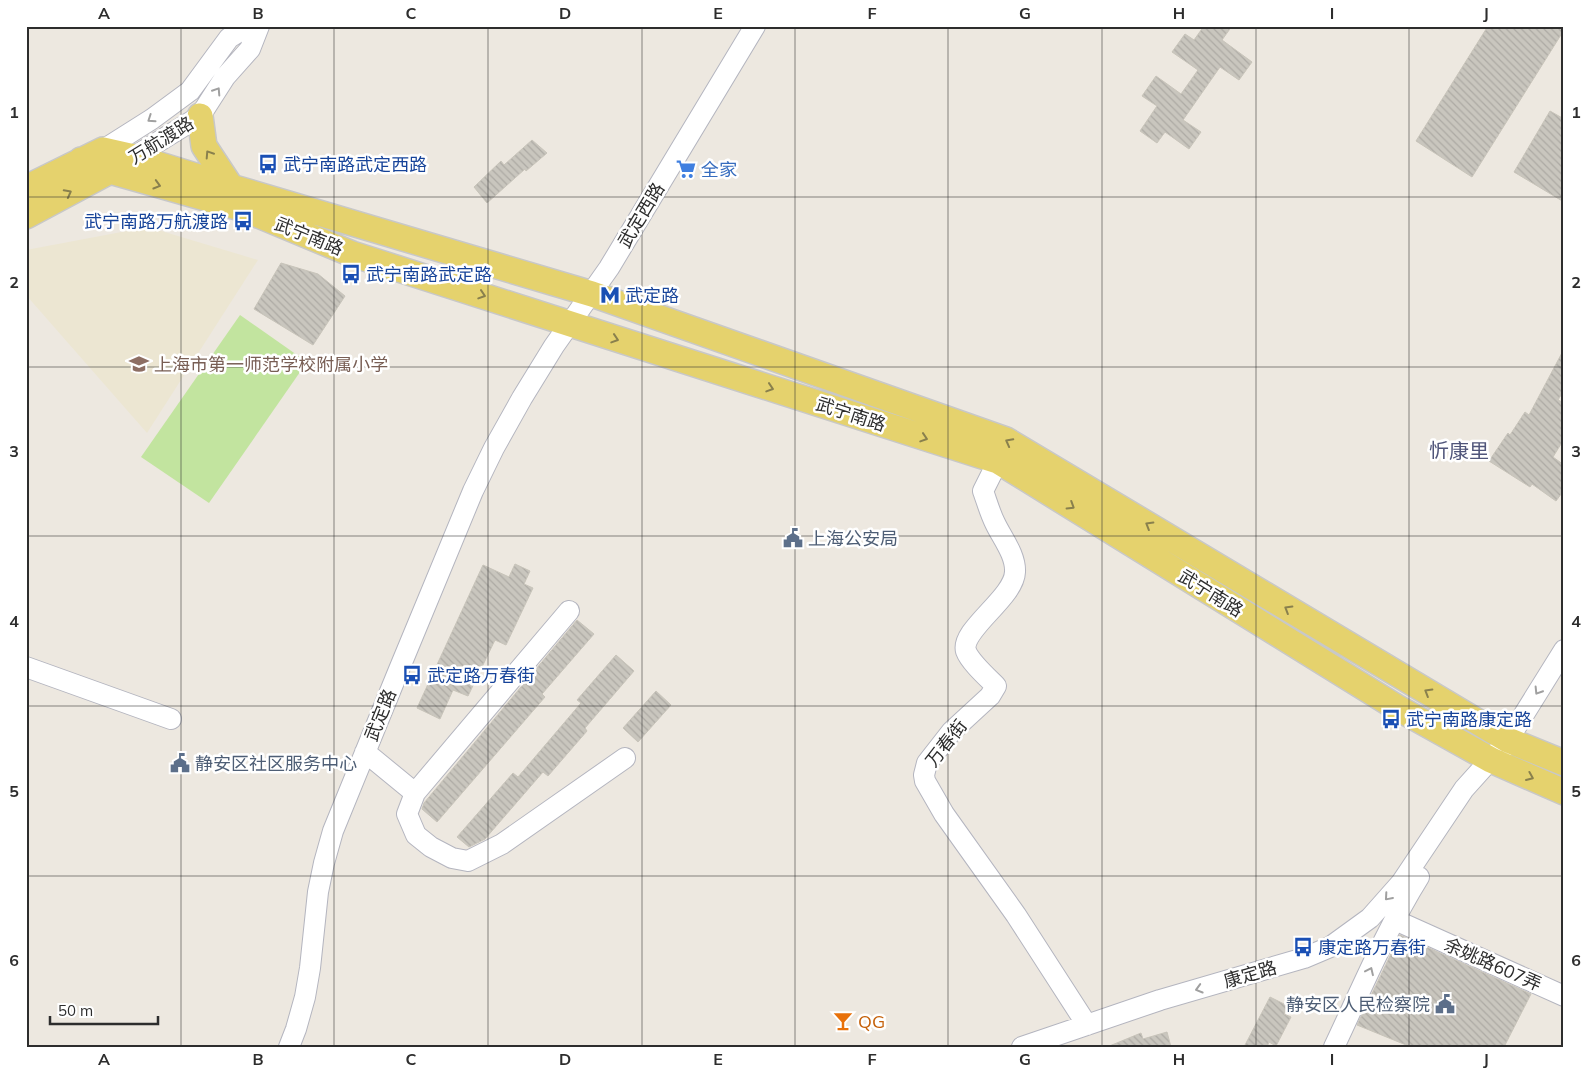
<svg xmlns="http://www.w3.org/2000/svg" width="1590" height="1073" font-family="Mulish,'Noto Sans SC',sans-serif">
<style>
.education{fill:#ece6d2}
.pitch{fill:#c2e49f}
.building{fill:url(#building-back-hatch);stroke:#c8c4ba}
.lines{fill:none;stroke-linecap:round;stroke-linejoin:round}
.minor-casing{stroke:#b4b5bf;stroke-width:22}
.major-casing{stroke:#c8c8c8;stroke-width:28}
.minor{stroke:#fff;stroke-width:20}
.major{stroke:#e5d26d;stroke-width:25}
.oneway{stroke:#a0a0a0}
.oneway2{stroke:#89804d}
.grid{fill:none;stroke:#2d2d2d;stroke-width:1;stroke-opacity:0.55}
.labels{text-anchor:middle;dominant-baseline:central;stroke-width:5;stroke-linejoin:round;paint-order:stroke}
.street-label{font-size:18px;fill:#2d2d2d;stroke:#fff}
.transit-label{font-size:18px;fill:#164399;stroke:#fff;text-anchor:start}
.shop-label{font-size:18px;fill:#366cbe;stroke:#fff;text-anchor:start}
.education-label{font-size:18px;fill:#785e54;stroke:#fff;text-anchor:start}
.service-label{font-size:18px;fill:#4e5e75;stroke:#fff;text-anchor:start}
.food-label{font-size:18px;fill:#c56008;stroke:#fff;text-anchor:start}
.quarter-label{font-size:20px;fill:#50557a;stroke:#fff}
.neatline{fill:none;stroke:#2d2d2d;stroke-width:2}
.grid-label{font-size:16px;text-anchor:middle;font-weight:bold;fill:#2d2d2d}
</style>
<defs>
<pattern id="building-back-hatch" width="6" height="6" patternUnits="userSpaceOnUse" patternTransform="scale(1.25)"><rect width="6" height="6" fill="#c9c6be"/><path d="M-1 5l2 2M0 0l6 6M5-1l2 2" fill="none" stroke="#adaaa4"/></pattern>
</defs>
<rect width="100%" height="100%" fill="#ede8e0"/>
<path class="education" d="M148,227L258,260L147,433L26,295V250Z"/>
<path class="pitch" d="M240,315L307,362L209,503L141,457Z"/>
<path class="building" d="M1204,26H1232L1222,40L1252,62L1239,80L1220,67L1183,120L1201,132L1189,149L1165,132L1157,143L1140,131L1157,106L1142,96L1156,76L1181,94L1198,70L1172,52L1185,34L1194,40Z
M1488,26H1564V30L1472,177L1416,141Z
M1550,111L1564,119V202L1514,172Z
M532,140L547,153L526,171L525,169L487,203L474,187L501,161L504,165Z
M281,263L318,274L345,296L313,345L254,309Z
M1564,349V390L1558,400L1564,403V439L1553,457L1564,465V490L1556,501L1532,484L1530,487L1489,461L1508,433L1510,435L1525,412L1529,415Z
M515,564L530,571L524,584L533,588L506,645L495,640L468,696L453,690L440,719L417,708L483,565L509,577Z
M577,620L594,634L542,694L545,697L437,822L422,809L424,803Z
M616,655L634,671L585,728L587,731L548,776L543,772L485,839L469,847L457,837L513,773L518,777L581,703L577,700Z
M656,691L671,705L638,742L623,728Z
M1400,935L1531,994L1504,1047H1411L1357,1025Z
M1270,997L1288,1006L1284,1014L1291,1017L1276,1046L1269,1042L1267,1047H1244Z
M1167,1032L1171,1047H1107L1141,1033L1143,1039Z"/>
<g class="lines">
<defs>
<path id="minor" d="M103,150L152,119L190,91L229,38L248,26
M124,163L200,116L225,77L250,49L259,26
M998,461L983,491C987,502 990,513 995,523C1002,538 1016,555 1015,572C1014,598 960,630 966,651C970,662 988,678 996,686L990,696L952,731L927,763L924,775L925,781L944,814L1016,915L1087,1025
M569,611L415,793L407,814L416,835L431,847L452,858L468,861L502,844L625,758
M26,667L171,719
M365,752L415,793
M1501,753L1508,740L1564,650
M1395,920L1564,996
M289,1047L296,1029L305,997L310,968L318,892L324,863L333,831L398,672L473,491L494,448L522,398L554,346L609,268L755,26
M1022,1047L1160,1000L1304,958L1330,947L1370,918L1401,883L1464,789L1500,749
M1334,1047C1361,990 1386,930 1419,877"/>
<path id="major" d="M200,116L204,146L231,187
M81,160L110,171L244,209L352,254L998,461L1396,707L1491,760L1564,792
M26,188L103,150L134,157L231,187L592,294L1006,440L1508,740L1564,763
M26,216L110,171"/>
</defs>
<use href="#minor" class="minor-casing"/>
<use href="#major" class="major-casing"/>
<use href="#minor" class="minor"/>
<use href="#major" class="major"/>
</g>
<defs><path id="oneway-chevron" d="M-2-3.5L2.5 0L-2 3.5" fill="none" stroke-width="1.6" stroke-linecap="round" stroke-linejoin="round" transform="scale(1.25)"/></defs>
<g class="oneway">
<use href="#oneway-chevron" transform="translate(217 91) rotate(-57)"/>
<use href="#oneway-chevron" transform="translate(151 119) rotate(146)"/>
<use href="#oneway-chevron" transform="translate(1538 691) rotate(122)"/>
<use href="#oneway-chevron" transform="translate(1388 897) rotate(131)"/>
<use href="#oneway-chevron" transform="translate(1370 971) rotate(-65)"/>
<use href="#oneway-chevron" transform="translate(1199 989) rotate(164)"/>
</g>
<g class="oneway2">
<use href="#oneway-chevron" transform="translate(209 154) rotate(-123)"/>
<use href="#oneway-chevron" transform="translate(157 185) rotate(16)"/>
<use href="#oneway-chevron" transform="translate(68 193) rotate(-28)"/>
<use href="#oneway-chevron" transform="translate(482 295) rotate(18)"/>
<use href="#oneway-chevron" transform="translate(615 339) rotate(18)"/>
<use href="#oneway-chevron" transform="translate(770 388) rotate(18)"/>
<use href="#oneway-chevron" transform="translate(924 438) rotate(18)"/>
<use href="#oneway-chevron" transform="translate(1009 442) rotate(-152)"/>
<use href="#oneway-chevron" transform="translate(1071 506) rotate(32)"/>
<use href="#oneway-chevron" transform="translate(1149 525) rotate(-149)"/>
<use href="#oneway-chevron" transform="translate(1288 609) rotate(-149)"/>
<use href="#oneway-chevron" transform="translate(1428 692) rotate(-149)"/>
<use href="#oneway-chevron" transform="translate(1530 777) rotate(23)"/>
</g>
<path class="grid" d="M181,26V1047M334,26V1047M488,26V1047M642,26V1047M795,26V1047M948,26V1047M1102,26V1047M1256,26V1047M1409,26V1047M26,197H1564M26,367H1564M26,536H1564M26,706H1564M26,876H1564"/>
<defs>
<symbol id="bus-bare" viewBox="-9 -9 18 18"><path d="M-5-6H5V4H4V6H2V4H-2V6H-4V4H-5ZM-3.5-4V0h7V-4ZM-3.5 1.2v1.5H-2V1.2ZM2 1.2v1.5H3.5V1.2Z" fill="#1a4fb4" stroke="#fff" stroke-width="2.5" paint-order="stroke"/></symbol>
<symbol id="supermarket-bare" viewBox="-9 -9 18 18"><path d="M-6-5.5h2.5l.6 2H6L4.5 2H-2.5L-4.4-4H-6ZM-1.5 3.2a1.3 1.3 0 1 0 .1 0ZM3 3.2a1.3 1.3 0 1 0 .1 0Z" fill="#3f7fe0" stroke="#fff" stroke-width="2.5" paint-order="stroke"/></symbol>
<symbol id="metro-bare" viewBox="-9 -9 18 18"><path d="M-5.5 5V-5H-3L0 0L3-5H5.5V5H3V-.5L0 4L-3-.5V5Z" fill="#1a4fb4" stroke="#fff" stroke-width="2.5" paint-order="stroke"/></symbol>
<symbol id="school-bare" viewBox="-9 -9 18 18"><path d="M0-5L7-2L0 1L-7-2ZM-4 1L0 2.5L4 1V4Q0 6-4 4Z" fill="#8d6e63" stroke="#fff" stroke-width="2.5" paint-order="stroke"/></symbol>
<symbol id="civic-bare" viewBox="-9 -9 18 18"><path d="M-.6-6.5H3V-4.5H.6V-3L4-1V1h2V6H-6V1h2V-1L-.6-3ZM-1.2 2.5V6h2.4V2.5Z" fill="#5c6f8a" stroke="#fff" stroke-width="2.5" paint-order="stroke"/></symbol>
<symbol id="bar-bare" viewBox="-9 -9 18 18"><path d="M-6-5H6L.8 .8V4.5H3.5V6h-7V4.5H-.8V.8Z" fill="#e8710a" stroke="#fff" stroke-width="2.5" paint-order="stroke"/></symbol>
</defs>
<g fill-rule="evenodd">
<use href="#bus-bare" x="254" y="150" width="28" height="28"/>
<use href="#supermarket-bare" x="672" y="155" width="28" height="28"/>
<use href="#bus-bare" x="229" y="207" width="28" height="28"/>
<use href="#bus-bare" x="337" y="260" width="28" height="28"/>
<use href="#metro-bare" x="596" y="281" width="28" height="28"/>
<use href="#school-bare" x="125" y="350" width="28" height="28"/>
<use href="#civic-bare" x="779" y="524" width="28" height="28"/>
<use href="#bus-bare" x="398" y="661" width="28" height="28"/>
<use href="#bus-bare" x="1377" y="705" width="28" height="28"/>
<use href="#civic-bare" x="166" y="749" width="28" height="28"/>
<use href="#bus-bare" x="1289" y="933" width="28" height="28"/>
<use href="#civic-bare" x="1431" y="990" width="28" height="28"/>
<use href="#bar-bare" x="829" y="1007" width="28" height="28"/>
</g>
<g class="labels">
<g class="street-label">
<text transform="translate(161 140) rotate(-32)">万航渡路</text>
<text transform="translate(641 215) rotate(-59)">武定西路</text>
<text transform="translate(309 236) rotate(22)">武宁南路</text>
<text transform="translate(851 414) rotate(18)">武宁南路</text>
<text transform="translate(1211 593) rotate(32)">武宁南路</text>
<text transform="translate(380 715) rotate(-68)">武定路</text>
<text transform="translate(946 743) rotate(-52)">万春街</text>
<text transform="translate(1493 964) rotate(24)">余姚路607弄</text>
<text transform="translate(1250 974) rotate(-16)">康定路</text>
</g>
<g class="transit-label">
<text x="283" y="164">武宁南路武定西路</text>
<text x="228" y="221" text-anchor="end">武宁南路万航渡路</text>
<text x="366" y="274">武宁南路武定路</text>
<text x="625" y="295">武定路</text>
<text x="427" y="675">武定路万春街</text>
<text x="1406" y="719">武宁南路康定路</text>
<text x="1318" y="947">康定路万春街</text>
</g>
<g class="shop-label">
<text x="701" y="169">全家</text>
</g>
<g class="education-label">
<text x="154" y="364">上海市第一师范学校附属小学</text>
</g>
<g class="service-label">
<text x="808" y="538">上海公安局</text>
<text x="195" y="763">静安区社区服务中心</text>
<text x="1430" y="1004" text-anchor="end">静安区人民检察院</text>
</g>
<g class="food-label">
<text x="858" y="1021">QG</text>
</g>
<g class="quarter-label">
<text x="1459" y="450">忻康里</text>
</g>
</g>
<rect width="1590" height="1073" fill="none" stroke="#ffffff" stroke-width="55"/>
<path d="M50 1016v8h108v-8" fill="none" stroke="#2d2d2d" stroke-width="2.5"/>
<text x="58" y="1016" font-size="15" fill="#2d2d2d" stroke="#ffffff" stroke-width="4" paint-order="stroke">50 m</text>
<rect x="28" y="28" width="1534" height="1018" class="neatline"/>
<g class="grid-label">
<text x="104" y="19">A</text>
<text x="258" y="19">B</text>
<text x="411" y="19">C</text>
<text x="565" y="19">D</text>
<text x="718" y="19">E</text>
<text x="872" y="19">F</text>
<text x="1025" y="19">G</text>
<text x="1179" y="19">H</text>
<text x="1332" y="19">I</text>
<text x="1486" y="19">J</text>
<text x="14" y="118">1</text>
<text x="1576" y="118">1</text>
<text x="14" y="288">2</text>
<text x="1576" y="288">2</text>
<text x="14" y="457">3</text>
<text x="1576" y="457">3</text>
<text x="14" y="627">4</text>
<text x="1576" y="627">4</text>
<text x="14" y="797">5</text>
<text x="1576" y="797">5</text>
<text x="14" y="966">6</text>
<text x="1576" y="966">6</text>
<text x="104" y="1065">A</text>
<text x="258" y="1065">B</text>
<text x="411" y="1065">C</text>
<text x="565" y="1065">D</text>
<text x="718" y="1065">E</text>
<text x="872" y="1065">F</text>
<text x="1025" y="1065">G</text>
<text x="1179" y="1065">H</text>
<text x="1332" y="1065">I</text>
<text x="1486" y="1065">J</text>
</g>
</svg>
